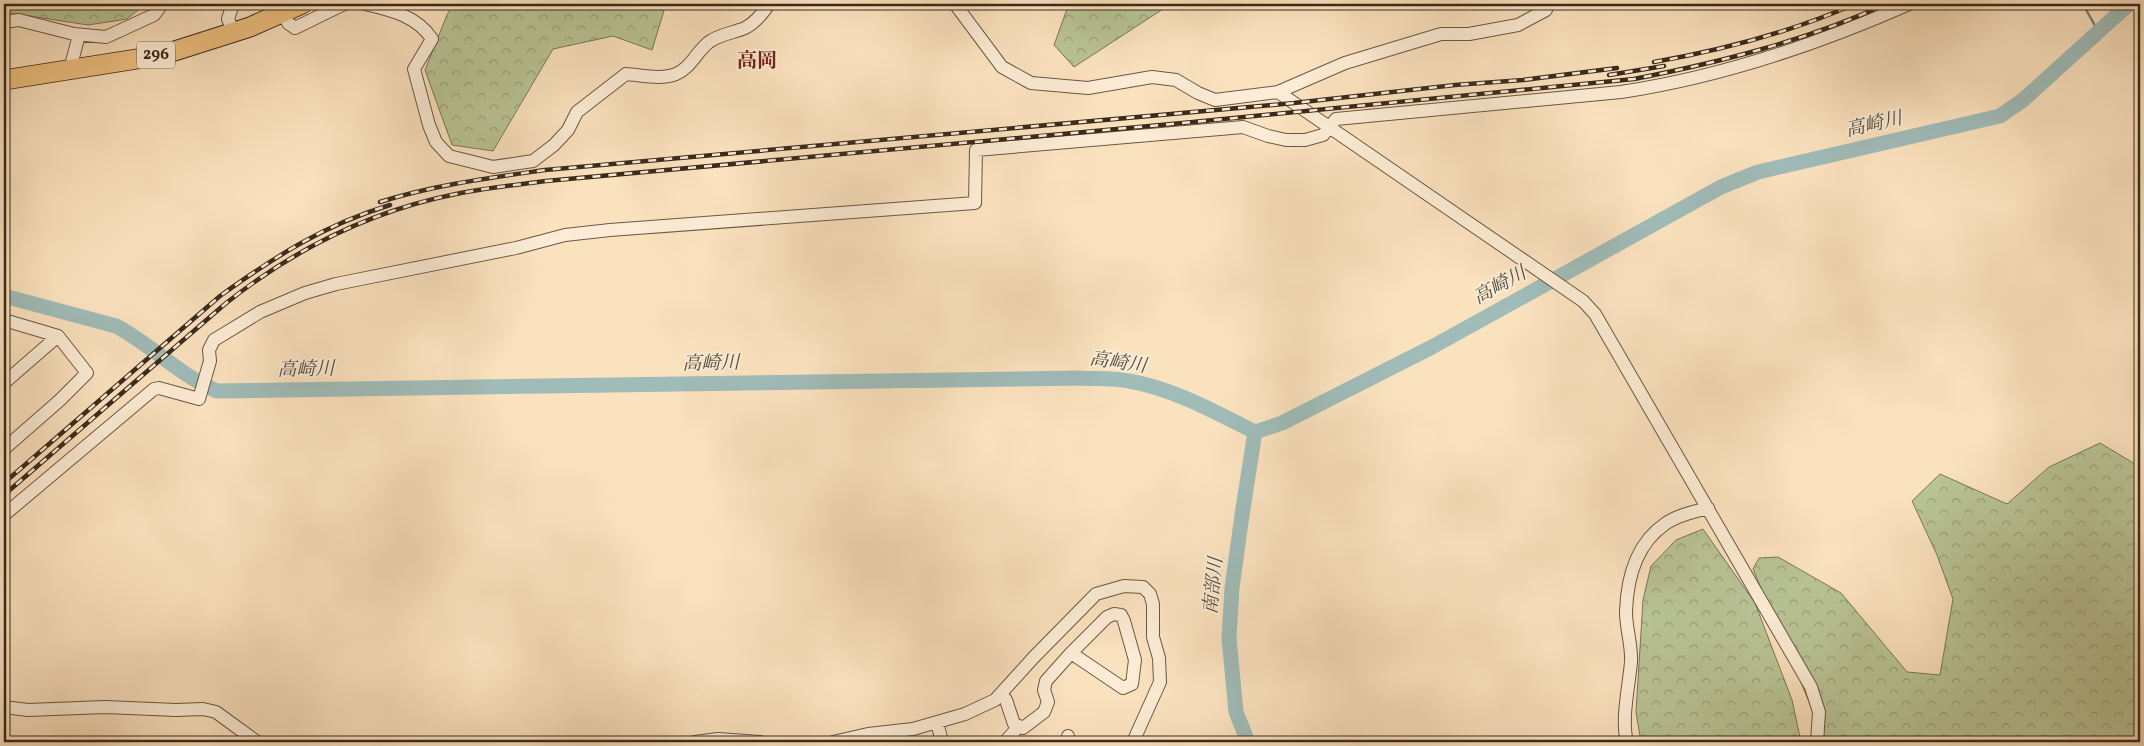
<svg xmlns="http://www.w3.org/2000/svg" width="2144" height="746" font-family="Vollkorn,'Noto Serif JP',serif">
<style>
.forest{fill:url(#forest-crowns);stroke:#7a7758}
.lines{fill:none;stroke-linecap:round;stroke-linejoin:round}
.stream{stroke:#77827a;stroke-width:2.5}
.river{stroke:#a0bcb9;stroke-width:15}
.minor-casing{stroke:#6a5844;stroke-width:14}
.highway-casing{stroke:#3a2a1b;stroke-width:21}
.minor{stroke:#fcecd5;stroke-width:12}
.highway{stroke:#eec180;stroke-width:19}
.rail-casing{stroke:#3a2a1b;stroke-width:4.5}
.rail{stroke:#fcecd5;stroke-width:2.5;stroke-dasharray:8;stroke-linecap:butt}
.labels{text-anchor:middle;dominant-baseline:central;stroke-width:4;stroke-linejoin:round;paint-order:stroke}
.shield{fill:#fcecd5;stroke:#746453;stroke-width:1}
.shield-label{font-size:16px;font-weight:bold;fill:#3a2a1b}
.water-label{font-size:19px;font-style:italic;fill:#544e42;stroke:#fcecd5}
.quarter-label{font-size:20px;font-weight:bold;fill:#7a1f14;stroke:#fcecd5}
</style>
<defs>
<pattern id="forest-crowns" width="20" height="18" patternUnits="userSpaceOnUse" patternTransform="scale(1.25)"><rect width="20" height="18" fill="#b9c496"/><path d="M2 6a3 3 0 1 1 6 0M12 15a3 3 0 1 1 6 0" fill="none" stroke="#979f7a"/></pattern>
</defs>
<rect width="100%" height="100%" fill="#fbe2bf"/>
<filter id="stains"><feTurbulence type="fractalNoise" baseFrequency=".004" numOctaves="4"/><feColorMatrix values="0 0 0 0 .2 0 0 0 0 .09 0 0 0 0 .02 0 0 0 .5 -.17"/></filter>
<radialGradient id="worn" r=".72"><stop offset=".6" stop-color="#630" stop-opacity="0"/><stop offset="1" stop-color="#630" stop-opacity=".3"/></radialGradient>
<path class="forest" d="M4,4H145L127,19L88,25L4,12Z
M453,4H666L652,50L613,36L553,49L493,151L452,145L425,70L447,15Z
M1065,4H1183L1163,9L1074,67L1054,45L1067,9Z
M2100,443L2135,464L2140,463V742H1826L1753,569L1759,558L1778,557L1841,593L1907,672L1940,675L1953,599L1937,555L1912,501L1940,474L2007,504L2049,467Z
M1703,529L1755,603L1792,700L1801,742H1641L1636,712L1643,600L1651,566L1676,540Z"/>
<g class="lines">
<path class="stream" d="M2083,4L2099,33"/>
<path class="river" d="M4,296L116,326C152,345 180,376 217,391L1079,378C1095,379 1113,378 1129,381C1172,388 1217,413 1255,432L1282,423L1432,347L1721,187L1758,172L2000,116L2023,100L2129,4
M1248,742L1236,712L1229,638L1232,588L1242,515L1255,432"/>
<defs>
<path id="minor" d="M233,4L228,19L234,33
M278,4L288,23L295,28L344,4
M365,4C391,10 417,16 432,39L414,69L429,125L436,142L449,156L493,167L533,161L554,145L568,130L577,112L626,74C641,75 662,80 676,74C691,68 696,52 709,42C720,34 733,33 745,28C755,23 763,13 769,4
M955,4L1002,67L1031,83L1088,88L1152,77L1176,80L1198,93L1215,100L1278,92L1583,301L1595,314L1811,687L1819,712L1817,742
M4,22L19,20L74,34L106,37L154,15L162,4
M70,69L79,35
M1278,92L1345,63L1441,34H1469L1518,25L1546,10L1543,4
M4,320L58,336L87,373L60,400L4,449
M4,383L58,336
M4,515L154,389L159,388L199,399L210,361L209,350L214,340L260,312L305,293L336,284L516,248L565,235L610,230L975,203L976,150L1243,127L1268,136L1286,140H1305L1323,135L1336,119L1621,92C1721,77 1816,45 1909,4
M1001,694L1006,700L1014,724L1023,728L1044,712L1048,702L1044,690L1046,681L1071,653L1107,617L1114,614L1121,615L1124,621L1135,660L1132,684L1123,688L1071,653
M4,707L28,710L105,707L176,710L203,709L216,712L257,742
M937,722L942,742
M1068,736V742
M695,742L718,739L760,742
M833,742L868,734L913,729L965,714L995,700L1034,657L1096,594L1124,586L1143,587L1150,594L1153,604V637L1159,658L1160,682L1133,742
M1005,742L1019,726
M1627,742C1621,719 1629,686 1631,662C1632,645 1626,629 1626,612C1627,579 1636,544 1665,524C1677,515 1694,512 1708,508"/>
<path id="highway" d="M4,80L162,55L250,27L302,4"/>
</defs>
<use href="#minor" class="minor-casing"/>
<use href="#highway" class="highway-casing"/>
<use href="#minor" class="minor"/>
<use href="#highway" class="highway"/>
<defs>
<path id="rail" d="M1654,62C1723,50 1791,32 1855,4
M1609,75L1664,66
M380,202C434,185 489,178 545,170L1294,103L1455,85L1523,80L1617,68
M4,483L220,296C276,256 324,225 390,205
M4,495L225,304C293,250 370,211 456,194C485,188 516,185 546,181L1193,122L1634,79C1721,62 1805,41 1886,4"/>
</defs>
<use href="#rail" class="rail-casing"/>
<use href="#rail" class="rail"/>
</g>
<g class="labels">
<rect class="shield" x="137" y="41.5" width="38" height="27" rx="4"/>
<g class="shield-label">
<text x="156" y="55">296</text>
</g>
<g class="water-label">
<text transform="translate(1874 125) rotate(-13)">高崎川</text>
<text transform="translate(1500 286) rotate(-29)">高崎川</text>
<text transform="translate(1118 363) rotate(8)">高崎川</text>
<text transform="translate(711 364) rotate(-1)">高崎川</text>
<text transform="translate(306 370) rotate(-1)">高崎川</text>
<text transform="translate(1214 586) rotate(-84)">南部川</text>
</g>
<g class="quarter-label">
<text x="757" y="62">高岡</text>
</g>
</g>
<rect width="2144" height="746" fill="none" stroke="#fbe2bf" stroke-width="20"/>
<rect x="5" y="5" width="2134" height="736" fill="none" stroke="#3a2a1b" stroke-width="2.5"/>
<rect x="10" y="10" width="2124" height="726" fill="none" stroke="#3a2a1b"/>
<rect width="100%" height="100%" filter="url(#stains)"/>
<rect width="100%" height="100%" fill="url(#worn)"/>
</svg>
